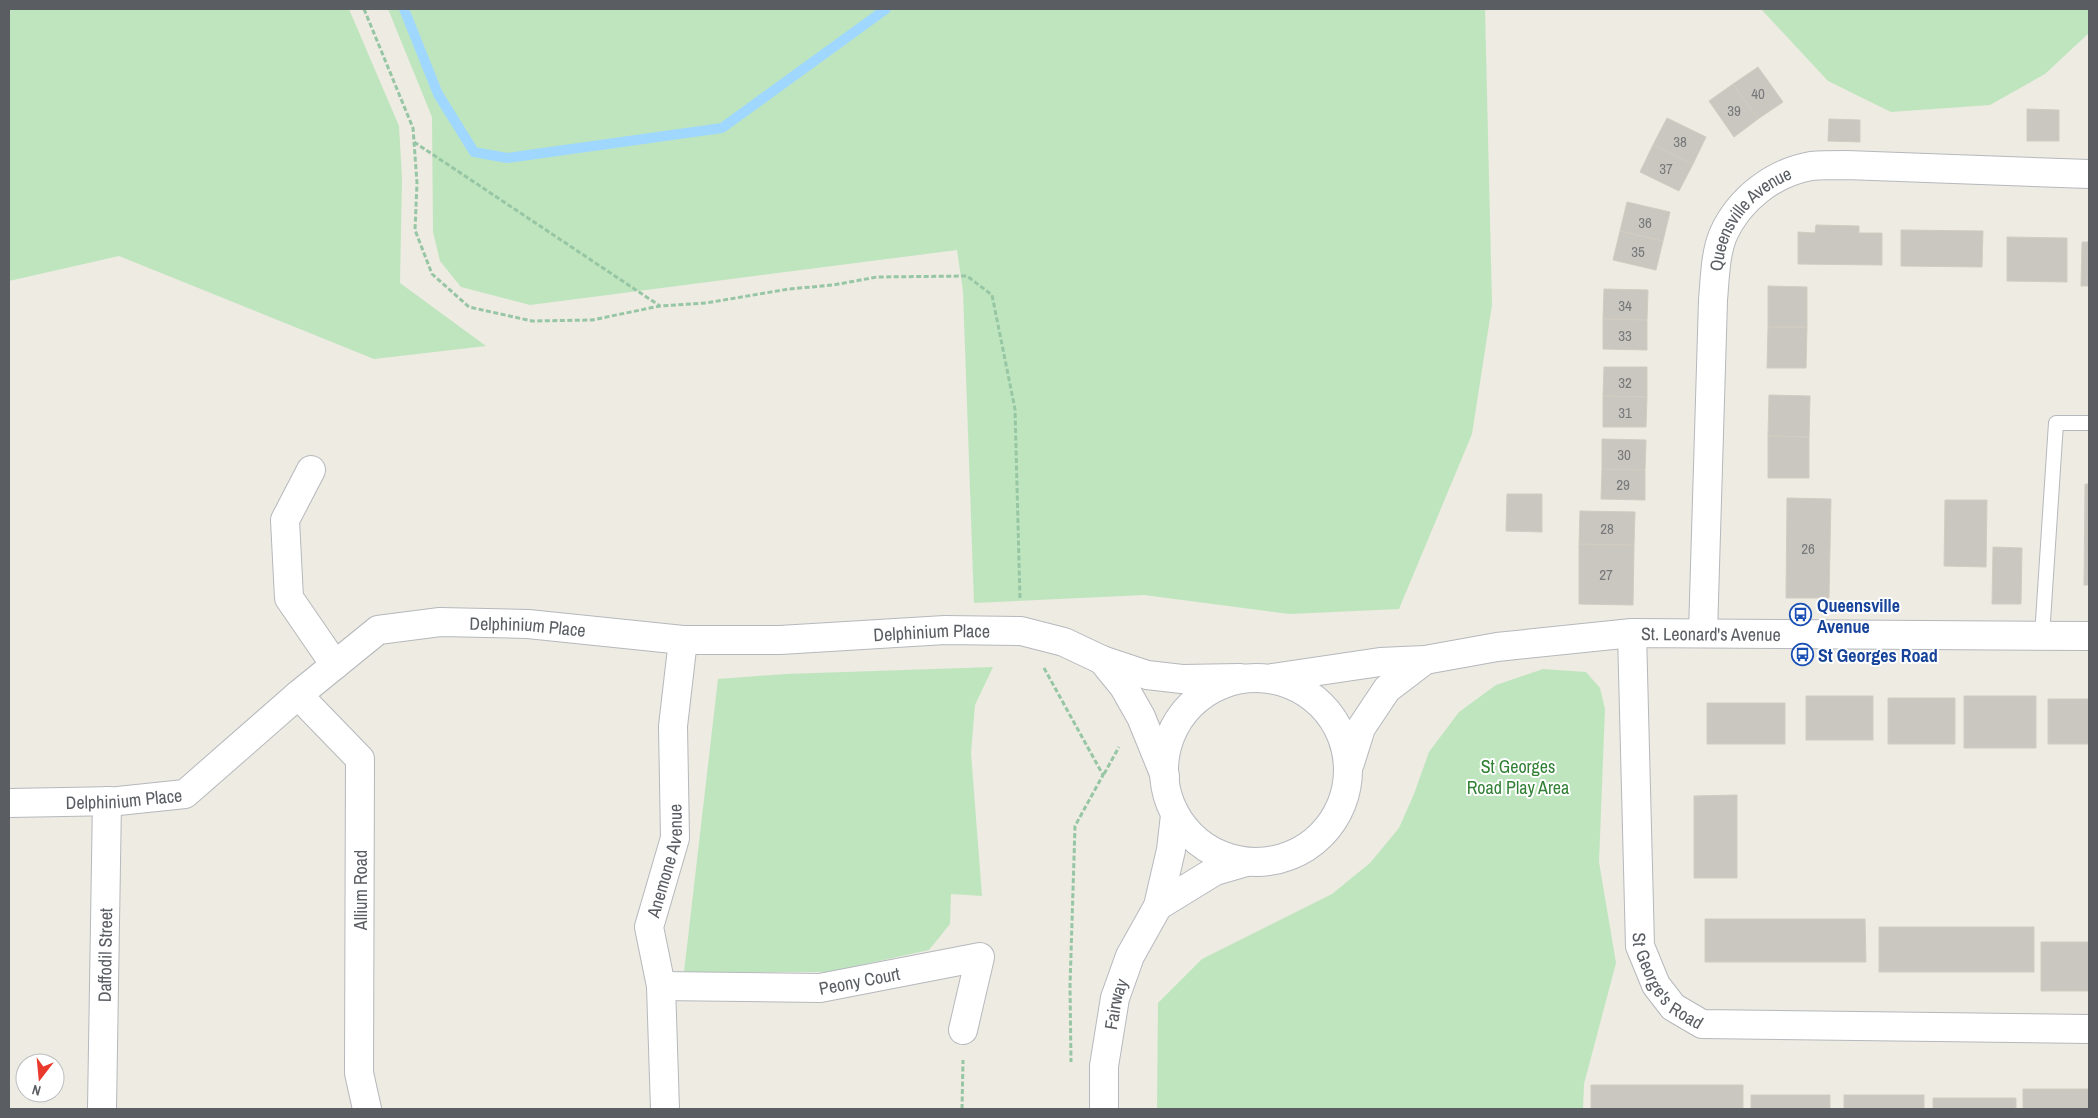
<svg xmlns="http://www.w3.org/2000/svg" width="2098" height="1118" font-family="'Archivo Narrow',sans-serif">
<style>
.green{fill:#bfe5be}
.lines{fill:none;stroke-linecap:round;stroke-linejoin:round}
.stream{stroke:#a0d7ff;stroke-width:10}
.building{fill:#cac7c1;stroke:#d2ccc0}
.lane-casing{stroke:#b5b8bc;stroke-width:16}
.street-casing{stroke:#b5b8bc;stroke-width:30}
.secondary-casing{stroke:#b6b9bf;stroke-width:30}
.path{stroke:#97c6a4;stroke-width:3;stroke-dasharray:5 2.5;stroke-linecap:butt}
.lane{stroke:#fff;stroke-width:14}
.street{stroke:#fff;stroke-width:28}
.secondary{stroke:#fff;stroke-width:28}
.labels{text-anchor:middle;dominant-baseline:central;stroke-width:4;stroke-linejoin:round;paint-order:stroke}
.number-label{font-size:15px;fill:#76787a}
.street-label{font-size:18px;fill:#5a5e63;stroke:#fff}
.transit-label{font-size:18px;font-weight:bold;fill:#164399;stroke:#fff;text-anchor:start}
.park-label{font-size:18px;fill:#338136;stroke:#fff}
</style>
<rect width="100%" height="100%" fill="#edebe2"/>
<path class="green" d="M9,9H349L399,126L402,178L400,283L486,346L374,359L119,256L9,281Z
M388,9H1485L1492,305L1472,434L1399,609L1290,614L1144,595L974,603L963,291L957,250L530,305L461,287L440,261L433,232L432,117Z
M1761,9H2089V33L2045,74L1990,105L1891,112L1828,81Z
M993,667L975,705L971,753L982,896L951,894L950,924L929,950L829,972H684L718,679L786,674Z
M1543,669L1586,672L1600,688L1605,709L1599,862L1616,963L1584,1084L1583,1109H1157L1158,1003L1202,959L1332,894L1370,863L1399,828L1414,794L1429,752L1459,712L1496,685Z"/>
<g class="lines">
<path class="stream" d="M404,9L438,94L474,152L507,158L722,128L886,9"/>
</g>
<path class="building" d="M1758,67L1783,102L1758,119L1733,84Z
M1733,84L1758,119L1734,137L1709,101Z
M2027,109L2059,110V141H2027Z
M1667,118L1706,137L1693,164L1653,145Z
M1829,119L1860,120V142L1828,141Z
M1653,145L1693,164L1679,191L1640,172Z
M1627,202L1670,212L1663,241L1620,231Z
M1816,225L1859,226V233H1882V265L1798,264V232L1815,233Z
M1901,230L1983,231L1982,267L1901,266Z
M1620,231L1663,241L1656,270L1613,260Z
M2007,237L2067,238V282L2007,281Z
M2082,242H2089V286H2081Z
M1768,286L1807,287V327H1768Z
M1604,289L1648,290L1647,320L1603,319Z
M1603,319L1647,320V350L1603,349Z
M1768,327H1807L1806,368H1767Z
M1604,367H1647V397L1603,396Z
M1769,395L1810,396L1809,437L1768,436Z
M1603,396L1647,397L1646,427H1603Z
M1768,436L1809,437V478H1768Z
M1602,439L1646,440L1645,470L1602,469Z
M1602,469L1645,470V500L1601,499Z
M2085,484H2089V585H2084Z
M1507,494H1542V532L1506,531Z
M1787,498L1831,499L1829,598H1786Z
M1945,500H1987L1986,567L1944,566Z
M1580,511L1635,512L1634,545L1579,544Z
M1579,544L1634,545L1633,605L1579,604Z
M1993,547L2022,548L2021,604H1992Z
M1806,696H1873V740H1806Z
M1964,696H2036V748H1964Z
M1888,698H1955V744H1888Z
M2048,699H2089V744H2048Z
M1707,703H1785V744H1707Z
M1737,795V878H1694V796Z
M1705,919H1865L1866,962H1705Z
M1879,927H2034V972H1879Z
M2041,942H2089V991H2041Z
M1591,1085H1743V1109H1591Z
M2023,1089H2089V1109H2023Z
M1751,1095H1830V1109H1751Z
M1844,1095H1924V1109H1844Z
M1933,1098H2016V1109H1933Z"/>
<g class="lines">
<defs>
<path id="lane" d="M2042,636L2056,423H2089"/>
<g id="street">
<path d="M311,470L285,520L289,598L335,665"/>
<path id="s1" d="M1632,633L1640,946L1656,985L1673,1007L1702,1024L2089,1029"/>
<path id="s2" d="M1703,633L1713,300C1715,278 1715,255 1723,235C1739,199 1773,173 1811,166C1823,165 1835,165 1846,165L2089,174"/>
<path d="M1102,660L1124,687L1141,717L1165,776"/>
<path id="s3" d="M1272,678L1380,662L1425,660L1497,647L1632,633L2089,636"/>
<path d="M298,695L360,759L359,1073L367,1109"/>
<path d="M1350,763L1361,728L1387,689L1425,660"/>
<path id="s4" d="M9,803L118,801L185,794L298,695L378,630L440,622L528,624L683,640H780L945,630L1021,631L1064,642L1102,660L1147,675L1182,679L1240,678"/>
<path id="s5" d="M661,986L820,988L980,957L963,1030"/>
<path id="s6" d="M102,1109L107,801"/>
<path id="s7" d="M665,1109L661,986L649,927L675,838L673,726L683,640"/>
</g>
<g id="secondary">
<circle cx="1256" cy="770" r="92"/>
<path d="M1158,906L1215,871L1246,862"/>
<path id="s8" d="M1104,1109V1066L1115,998L1130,956L1158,906L1171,850L1175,815"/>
</g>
</defs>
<use href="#lane" class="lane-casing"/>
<use href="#street" class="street-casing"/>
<use href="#secondary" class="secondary-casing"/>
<path class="path" d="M364,9L413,128L417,183L415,230L432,274L469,307L532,321L592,320L660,306L706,303L789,289L833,285L877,277L967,276L992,295L1015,409L1020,600
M414,142L660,306
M1044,668L1103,775L1075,826L1070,986L1071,1062
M1104,774L1119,747
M962,1109L963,1060"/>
<use href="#lane" class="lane"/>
<use href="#street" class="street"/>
<use href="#secondary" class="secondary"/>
</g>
<defs>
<symbol id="bus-ring" viewBox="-11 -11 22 22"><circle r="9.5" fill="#fff" stroke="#1a4fb4" stroke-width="1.5"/><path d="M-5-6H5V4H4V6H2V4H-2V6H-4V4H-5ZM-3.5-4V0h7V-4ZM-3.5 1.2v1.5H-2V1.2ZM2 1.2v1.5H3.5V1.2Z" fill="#1a4fb4"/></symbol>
</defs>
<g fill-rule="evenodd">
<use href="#bus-ring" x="1788" y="602" width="25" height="25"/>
<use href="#bus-ring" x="1790" y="642" width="25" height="25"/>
</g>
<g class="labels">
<g class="number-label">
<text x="1758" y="93">40</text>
<text x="1734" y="110">39</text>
<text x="1680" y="141">38</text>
<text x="1666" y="168">37</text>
<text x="1645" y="222">36</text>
<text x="1638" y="251">35</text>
<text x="1625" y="305">34</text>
<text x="1625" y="335">33</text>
<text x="1625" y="382">32</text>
<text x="1625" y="412">31</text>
<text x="1624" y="454">30</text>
<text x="1623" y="484">29</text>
<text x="1607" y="528">28</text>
<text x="1808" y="548">26</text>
<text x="1606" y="574">27</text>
</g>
<g class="street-label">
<text stroke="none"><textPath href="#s2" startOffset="428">Queensville Avenue</textPath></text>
<text stroke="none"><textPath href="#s4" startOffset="580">Delphinium Place</textPath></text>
<text stroke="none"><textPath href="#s4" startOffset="985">Delphinium Place</textPath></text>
<text stroke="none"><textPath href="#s3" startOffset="442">St. Leonard's Avenue</textPath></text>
<text stroke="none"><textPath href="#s4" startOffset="115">Delphinium Place</textPath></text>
<text stroke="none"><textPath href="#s7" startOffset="252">Anemone Avenue</textPath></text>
<text transform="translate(360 890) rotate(-90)">Allium Road</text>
<text stroke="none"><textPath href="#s6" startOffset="154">Daffodil Street</textPath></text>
<text stroke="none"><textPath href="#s1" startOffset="358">St George's Road</textPath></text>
<text stroke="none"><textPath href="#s5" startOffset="199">Peony Court</textPath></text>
<text stroke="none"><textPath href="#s8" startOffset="106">Fairway</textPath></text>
</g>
<g class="transit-label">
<text x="1817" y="605">Queensville<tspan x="1817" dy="21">Avenue</tspan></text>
<text x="1818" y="655">St Georges Road</text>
</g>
<g class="park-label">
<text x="1518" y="766">St Georges<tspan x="1518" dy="21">Road Play Area</tspan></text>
</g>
</g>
<rect width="2098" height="1118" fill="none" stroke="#5a5e63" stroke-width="20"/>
<g transform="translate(40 1078) rotate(196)"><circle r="24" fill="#ffffff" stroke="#bdbfc1"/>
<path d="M0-4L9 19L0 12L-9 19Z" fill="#e9382c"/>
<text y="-8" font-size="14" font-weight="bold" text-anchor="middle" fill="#5a5e63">N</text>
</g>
</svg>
